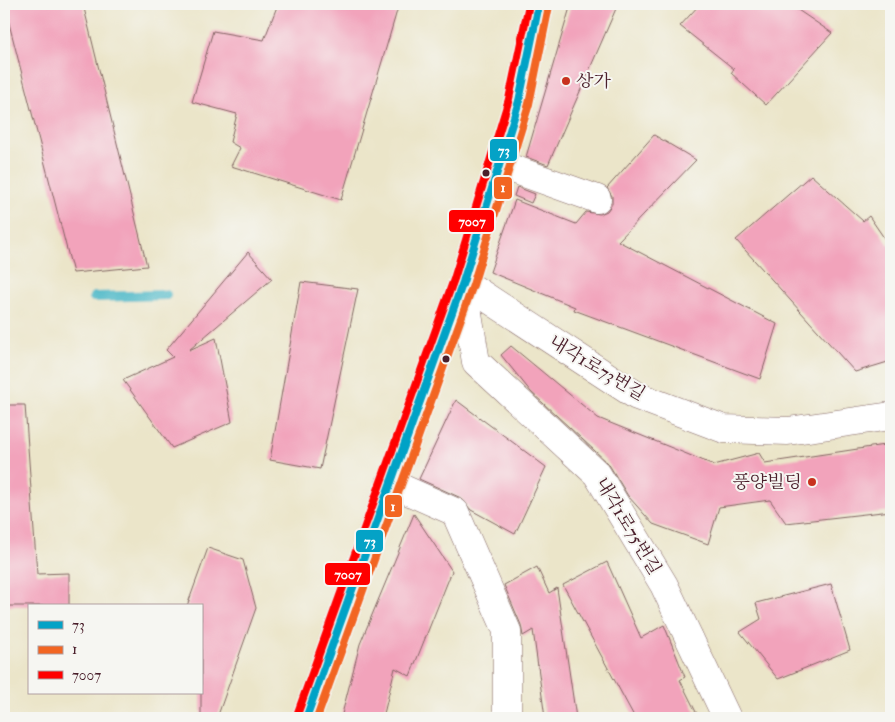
<svg xmlns="http://www.w3.org/2000/svg" width="895" height="722" font-family="'IM FELL Double Pica','Noto Serif KR',serif">
<style>
.lines{fill:none;stroke-linecap:round;stroke-linejoin:round}
.stream{stroke:#4bb8c7;stroke-width:10}
.building{fill:#f2a3bb}
.minor-casing{stroke:#826462;stroke-width:29}
.minor{stroke:#fff;stroke-width:28}
.bus-1-casing{stroke:#f6f6f2;stroke-width:11}
.bus-2-casing{stroke:#f6f6f2;stroke-width:11}
.bus-3-casing{stroke:#f6f6f2;stroke-width:11}
.bus-1{stroke:#04a2c6;stroke-width:8}
.bus-2{stroke:#f26522;stroke-width:8}
.bus-3{stroke:#f00;stroke-width:8}
.poi-dot{fill:#c8321e;stroke:#f6f6f2;stroke-width:2}
.bus-dot{fill:#4a1f2b;stroke:#f6f6f2;stroke-width:2}
.labels{text-anchor:middle;dominant-baseline:central;stroke-width:4;stroke-linejoin:round;paint-order:stroke}
.poi-label{font-size:18px;fill:#4a1f2b;stroke:#f6f6f2;text-anchor:start}
.street-label{font-size:18px;fill:#4a1f2b;stroke:#f6f6f2}
.line-badge{stroke:#f6f6f2;stroke-width:2}
.badge-label{font-size:14px;text-anchor:middle;font-weight:bold;fill:#fff}
</style>
<rect width="100%" height="100%" fill="#f6f6f2"/>
<filter id="ink" filterUnits="userSpaceOnUse"><feTurbulence type="fractalNoise" baseFrequency=".02" numOctaves="2"/><feDisplacementMap in="SourceGraphic" scale="10" xChannelSelector="R" yChannelSelector="G"/><feConvolveMatrix kernelMatrix="1 2 1 2 8 2 1 2 1" color-interpolation-filters="sRGB"/></filter>
<filter id="wash" filterUnits="userSpaceOnUse"><feTurbulence type="fractalNoise" baseFrequency=".0096" numOctaves="4" result="noise"/><feDisplacementMap in="SourceGraphic" scale="20" xChannelSelector="R" yChannelSelector="G"/><feGaussianBlur stdDeviation="1.12" result="paint"/><feColorMatrix in="noise" values="0 0 0 0 0 0 0 0 0 0 0 0 0 0 0 0 0 1.4 0 .05"/><feComposite in="paint" operator="in"/></filter>
<g filter="url(#wash)">
<rect width="100%" height="100%" fill="#ebe5c9"/>
<g class="lines">
<path class="stream" d="M94,297L166,295"/>
</g>
<g id="blocks">
<path class="building" d="M4,4H83L147,266L73,273Z
M278,4H399L341,200L231,166L240,148L230,142L237,114L192,102L213,31L264,40Z
M571,4H618L548,165L526,157Z
M700,4H789L832,33L766,105L731,73L734,69L680,26Z
M654,135L696,160L618,241L777,324L760,379L574,310L575,307L490,272L515,200L576,224L586,212L600,214L607,211L612,204V196L607,188Z
M811,175L863,221L869,216L891,248V361L855,372L736,240Z
M517,187L535,194L531,203L514,196Z
M248,252L272,279L189,350L216,338L232,422L172,448L123,380L173,357L166,350Z
M301,282L358,289L320,469L270,460Z
M511,346L598,418L714,465L759,453L765,463L891,444V511L786,523L770,500L719,507L708,544L653,524L628,496L608,463L531,392L501,355Z
M456,400L546,467L515,534L471,510L461,498L419,479Z
M4,405H25L37,574L69,573V606H4Z
M414,514L452,571L410,676L395,668L383,718H341L360,644Z
M208,548L243,560L256,608L217,718H201V606H187Z
M607,562L641,638L664,625L685,677L680,680L699,718H635L563,585Z
M537,567L549,593L557,588L576,718H545L533,630L523,636L521,625L504,585Z
M831,584L850,650L778,679L740,632L761,619L756,603Z"/>
</g>
</g>
<g filter="url(#ink)">
<use href="#blocks" fill-opacity="0" stroke="#826462" stroke-width="1"/>
<g class="lines">
<defs>
<path id="minor" d="M499,164L597,199
M463,282L637,396L724,429L788,431L891,416
M463,283L476,362L597,474L664,585L727,718
M390,483L455,512L507,631V718
M306,718L463,282L519,101L539,4"/>
</defs>
<use href="#minor" class="minor-casing"/>
<use href="#minor" class="minor"/>
<defs>
<path id="bus-1" d="M306,718L463,282L519,101L539,4"/>
<path id="bus-2" d="M317,718L473,285L529,104L549,6"/>
<path id="bus-3" d="M297,715L454,279L509,99L529,4"/>
</defs>
<use href="#bus-1" class="bus-1-casing"/>
<use href="#bus-2" class="bus-2-casing"/>
<use href="#bus-3" class="bus-3-casing"/>
<use href="#bus-1" class="bus-1"/>
<use href="#bus-2" class="bus-2"/>
<use href="#bus-3" class="bus-3"/>
</g>
</g>
<g class="poi-dot">
<circle cx="566" cy="81" r="5"/>
<circle cx="812" cy="482" r="5"/>
</g>
<g class="bus-dot">
<circle cx="486" cy="173" r="4.5"/>
<circle cx="446" cy="359" r="4.5"/>
</g>
<g class="labels">
<g class="poi-label">
<text x="576" y="81">상가</text>
<text x="802" y="482" text-anchor="end">풍양빌딩</text>
</g>
<g class="street-label">
<text transform="translate(597 368) rotate(31)">내각1로73번길</text>
<text transform="translate(628 526) rotate(59)">내각1로75번길</text>
</g>
</g>
<g class="line-badge">
<rect x="489" y="138" width="29" height="24" rx="5" fill="#04a2c6"/>
<rect x="493" y="176" width="20" height="24" rx="5" fill="#f26522"/>
<rect x="448" y="209" width="47" height="24" rx="5" fill="#f00"/>
<rect x="384" y="494" width="19" height="24" rx="5" fill="#f26522"/>
<rect x="355" y="529" width="29" height="24" rx="5" fill="#04a2c6"/>
<rect x="324" y="562" width="47" height="24" rx="5" fill="#f00"/>
</g>
<g class="badge-label">
<text x="504" y="155">73</text>
<text x="503" y="192">1</text>
<text x="472" y="226">7007</text>
<text x="393" y="511">1</text>
<text x="370" y="546">73</text>
<text x="348" y="579">7007</text>
</g>
<rect width="895" height="722" fill="none" stroke="#f6f6f2" stroke-width="20"/>
<rect x="28" y="604" width="175" height="90" fill="#f6f6f2" stroke="#b1a0a2"/>
<rect x="38" y="621" width="25" height="8" fill="#04a2c6" stroke="#b1a0a2"/>
<text x="72" y="630" font-size="15" fill="#4a1f2b">73</text>
<rect x="38" y="646" width="25" height="8" fill="#f26522" stroke="#b1a0a2"/>
<text x="72" y="654" font-size="15" fill="#4a1f2b">1</text>
<rect x="38" y="671" width="25" height="8" fill="#ff0000" stroke="#b1a0a2"/>
<text x="72" y="680" font-size="15" fill="#4a1f2b">7007</text>
</svg>
